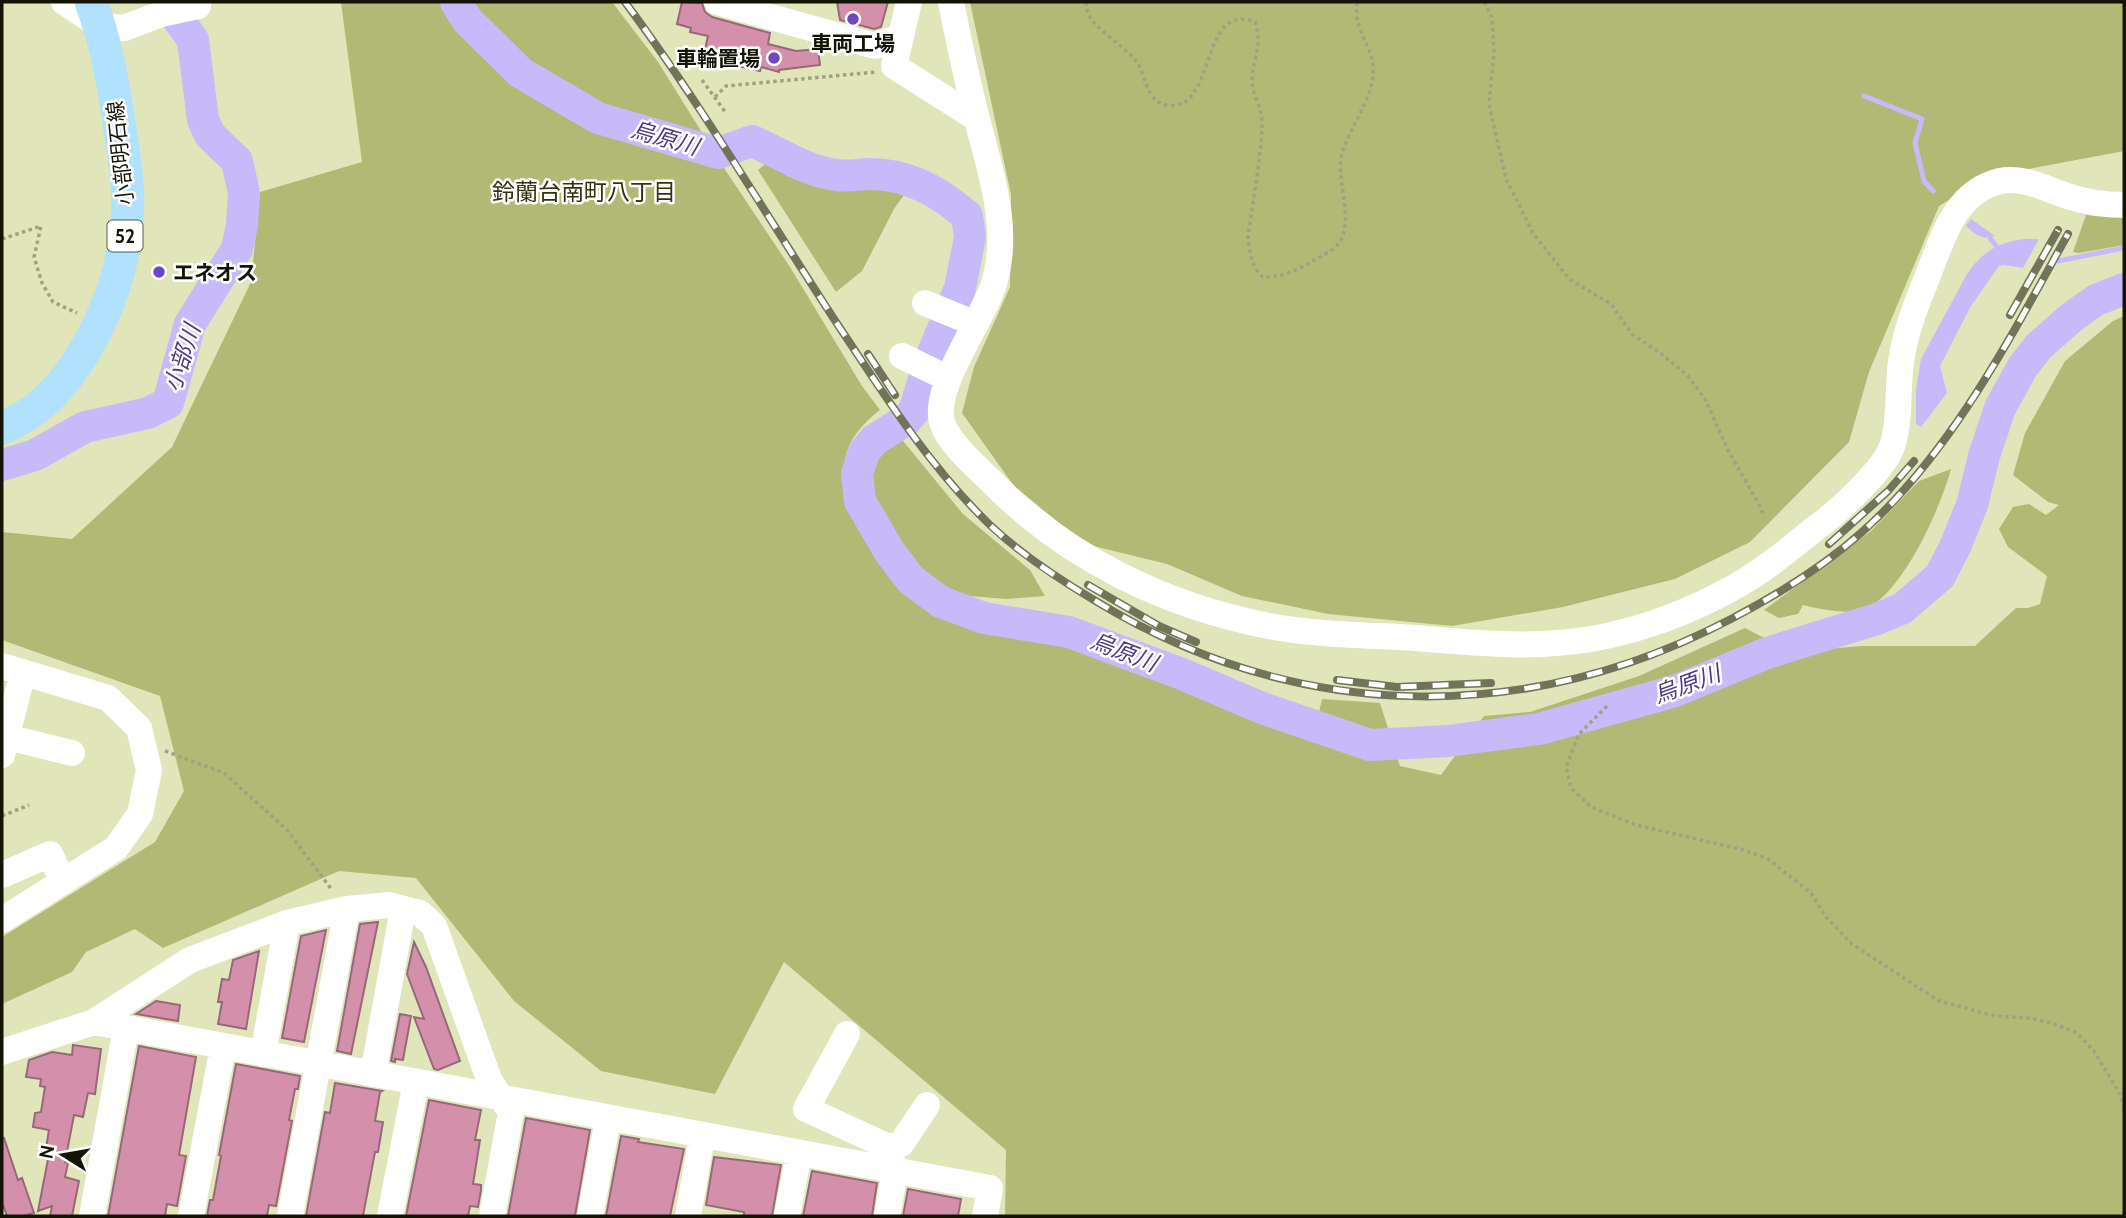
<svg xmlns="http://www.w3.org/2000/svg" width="2126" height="1218" font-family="Cabin,'Noto Sans JP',sans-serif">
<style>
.forest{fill:#b2b974}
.water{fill:#c7bafb}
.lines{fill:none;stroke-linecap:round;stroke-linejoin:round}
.stream{stroke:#c7bafb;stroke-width:5}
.river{stroke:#c7bafb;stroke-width:32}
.building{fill:#d48fab;stroke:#946a7a;stroke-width:2}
.path{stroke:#9ea280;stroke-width:3.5;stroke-dasharray:3.5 3.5;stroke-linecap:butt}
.minor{stroke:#fff;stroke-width:26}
.major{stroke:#b0e2fd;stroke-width:33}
.rail-casing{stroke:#717458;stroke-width:8}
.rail{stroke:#fff;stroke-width:5;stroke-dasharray:16;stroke-linecap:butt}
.poi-dot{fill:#6e48c1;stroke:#fff;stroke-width:2.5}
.labels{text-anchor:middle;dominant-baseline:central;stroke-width:5;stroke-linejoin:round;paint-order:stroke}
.shield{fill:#fff;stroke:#5a5a50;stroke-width:2}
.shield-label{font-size:19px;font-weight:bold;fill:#131405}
.poi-label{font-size:21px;font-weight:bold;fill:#131405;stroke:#fff}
.street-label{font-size:21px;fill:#131405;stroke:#fff}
.water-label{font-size:23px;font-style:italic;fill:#4f3985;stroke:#fff}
.neighbourhood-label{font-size:23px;fill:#30330c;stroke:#fff}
</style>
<rect width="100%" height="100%" fill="#e0e5ba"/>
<path class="forest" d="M341,2H612L658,62L726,171L790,267L862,386L880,410C863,423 844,443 845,467C846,474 850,483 852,490L864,481L881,450L899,436L963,514L1030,570L1045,596L1006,599L958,595L948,618L1085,630L1178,663L1314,734L1322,699L1380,703L1400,766L1441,775L1484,716L1530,712L1639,676L1745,628L1791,652L1862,646H1975L2016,608H2028L2040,604L2047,576L2008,547L1999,529L2013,507L2029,504L2046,515L2059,505L2048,502L2013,475L2025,433L2065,361L2113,321L2124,316V1216H1005L1006,1150L784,962L715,1094L601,1071L514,1001L416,878L339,871L163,948L135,929L86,952L72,972L2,1004V937L155,842L184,791L160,696L2,640V532L72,539L172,447L251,282L260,192L362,162Z
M970,2H2124V151L1986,177L1939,206L1869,372L1849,442L1750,542L1675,579L1563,607L1452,626L1328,614L1242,596L1167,564L1085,544L1014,486L962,413L974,367L1010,287L1011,195Z
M770,160L787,176L828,185L878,181L904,195L894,209L862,271L836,292L758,170Z
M2086,215L2124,217V245L2079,253L2073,252Z
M1951,469C1940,509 1905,588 1868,608C1853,616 1818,609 1803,605L1798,614L1779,618L1764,610L1871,531L1919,481Z"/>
<path class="water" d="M1971,219L1995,236C1981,240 1976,235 1966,226Z
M2025,239H2039L2023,268L2004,265L1999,266L1971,306L1940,366L1947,393L1921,427L1916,424V389L1921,359L1967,274C1982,252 1998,242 2025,239Z"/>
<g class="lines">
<path class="stream" d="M1864,96L1922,119L1915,143L1924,181L1933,191
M1990,238L1996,246
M2058,261L2124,248"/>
<path class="river" d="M456,2L467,20L521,73L598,118L718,153L752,141C780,153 807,172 838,175C848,177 860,174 870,174C908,174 939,191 967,216L970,237L960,288L930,360L914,411L906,420L874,440L864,452L857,474L860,501L889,551L911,580L941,602L984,618L1069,632L1182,674L1262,708L1370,745L1448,741L1539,729L1675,691L1767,653L1877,619L1903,608L1940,576L1955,547L1972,505L1984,456L2000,408L2022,368L2038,347L2072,317L2096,300L2124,289
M2,465L35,455L85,427L148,413L168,403L190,324L237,249L242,225L244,193L237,161L210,135L203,120L193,40L166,2"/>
</g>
<path class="building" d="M682,2L702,3L705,12L712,17L770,33L768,44L796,51L818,49L820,65L779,70V72L761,67L760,71L703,58L708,36L690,32L691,28L677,24Z
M837,2H888L881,27L874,29L840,20Z
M378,922L351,1054L337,1051L360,924Z
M326,930L304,1042L282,1038L301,936Z
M414,942L426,967L460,1061L438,1070L434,1069L414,1017L424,1019L407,974Z
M259,951L246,1029L218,1024L222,1002H218L222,979L229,980L233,960Z
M156,1001L180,1005L178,1021L136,1014Z
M400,1014L411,1016L403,1060L395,1059V1062L391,1061Z
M73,1045L101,1049L95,1094L88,1093L83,1117L74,1115L65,1162L68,1163L65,1177L79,1181L72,1216H50L52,1206L38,1211L50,1149L46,1148L49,1130L33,1127L35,1113L41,1112L45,1087L40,1086L41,1079L26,1077L29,1060L52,1052L72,1055Z
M139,1046L196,1057L179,1155L186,1156L177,1206L167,1204L165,1216H108Z
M236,1064L300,1076L298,1089H295L289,1120L292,1121L276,1206L269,1205L267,1216H207L210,1200H213L221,1156L219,1155Z
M335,1083L382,1091L380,1092L375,1121L383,1122L378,1152H375L363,1216H306L325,1112L330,1113Z
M429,1100L481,1110L475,1140H480L473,1184L481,1185V1190L478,1207L470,1206L468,1216H406Z
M526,1118L590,1130L575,1216H508Z
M621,1136L639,1139L638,1142L684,1149L670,1216H606Z
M4,1138L18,1180L22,1178L34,1213L23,1216H7L2,1202V1139Z
M714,1157L781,1165L772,1216H744V1212L706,1205Z
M812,1171L877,1183L872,1216H803Z
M908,1189L961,1199L958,1216H903Z"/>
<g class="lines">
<path class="path" d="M1086,2C1086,21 1104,32 1117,43C1124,49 1131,54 1137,62C1146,76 1146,101 1166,105C1218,114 1198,0 1255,22C1263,44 1253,58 1252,80C1252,95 1262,107 1262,121C1262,157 1252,202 1248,239C1250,254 1252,267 1263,277C1281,278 1297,270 1313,261C1321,256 1333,251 1339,243C1355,220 1335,179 1342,153C1350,127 1375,95 1373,69C1373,52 1362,38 1358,23C1356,16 1357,9 1357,2
M1484,2L1492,17L1494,53L1489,104L1506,179L1533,233L1569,279L1611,304L1632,334L1663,355L1688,376L1705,399L1729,452L1761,508L1764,517
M702,80L726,113
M715,97L726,86L876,72
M2,239L41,226L34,257L42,283L53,302L77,313
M1607,706L1579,734L1566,767L1571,788L1591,807L1636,825L1744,850L1768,859L1811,893L1826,917L1852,944L1939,1001L1995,1016L2028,1018L2052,1023L2077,1033L2094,1051L2120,1094L2124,1109
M165,751L224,773L287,830L332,890
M2,816L29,805"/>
<path class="minor" d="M64,2L100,26L124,28L161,14L198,6L197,2
M717,2L875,46L894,39L900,40
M909,2L894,66L976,118
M951,2C958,37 965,72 974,107C987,163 1011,222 995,280C985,319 929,389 943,425C952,447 978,468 994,484C1068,559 1166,606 1269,626C1317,635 1367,635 1415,638C1474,643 1533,649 1591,639C1642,630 1694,610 1738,585C1766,569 1792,547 1817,527C1837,513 1882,471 1891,449C1901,423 1897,390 1901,362C1905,332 1916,305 1927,278C1942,240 1954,192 2000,181C2023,176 2046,189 2067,196C2085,202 2105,205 2124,205
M925,303L976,324
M902,356L947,378
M2,666L108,698L139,728L149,770L140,814L116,848L2,920
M7,737L72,753
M2,755L23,672
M2,875L50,854L63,882
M94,1022L990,1188L985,1216
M847,1034L806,1109L889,1147L901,1144L927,1105
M2,1052L94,1022L190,960L287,923L347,909L389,905L420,913L434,926L490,1082L511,1112L492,1216
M263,1054L287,923
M373,1074L403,909
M92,1216L126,1028
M191,1216L223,1047
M290,1216L347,909
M390,1216L416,1082
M590,1216L608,1119
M688,1216L702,1137
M787,1216L799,1154
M887,1216L895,1172L891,1156"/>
<path class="major" d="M2,428C34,415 58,392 77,363C111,312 132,246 127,185C126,162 121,139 118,116C112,77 105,39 91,2"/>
<defs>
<path id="rail" d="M625,2C701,104 766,215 836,322C883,393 928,465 990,525C1021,554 1057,578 1094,600C1294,722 1523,728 1731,619C1777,595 1823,567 1862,532C1952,452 2010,338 2068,234
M2010,315L2058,230
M868,354L895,395
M1829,544L1888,491L1914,461
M1088,585L1159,626L1196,642
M1337,680L1397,687L1491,683"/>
</defs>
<use href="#rail" class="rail-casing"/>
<use href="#rail" class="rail"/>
</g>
<g class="poi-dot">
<circle cx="853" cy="19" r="7"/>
<circle cx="774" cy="58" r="7"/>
<circle cx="159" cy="272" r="7"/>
</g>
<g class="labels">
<rect class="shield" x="107.5" y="220.5" width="35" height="31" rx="5"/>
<g class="shield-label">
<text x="125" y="236">52</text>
</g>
<g class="poi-label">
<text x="853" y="43">車両工場</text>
<text x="760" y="58" text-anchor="end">車輪置場</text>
<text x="173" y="272" text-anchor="start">エネオス</text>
</g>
<g class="street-label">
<text transform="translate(120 153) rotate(-96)">小部明石線</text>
</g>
<g class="water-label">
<text transform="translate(665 138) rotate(16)">烏原川</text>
<text transform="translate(182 358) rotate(-72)">小部川</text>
<text transform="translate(1124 652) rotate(21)">烏原川</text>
<text transform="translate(1687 684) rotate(-20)">烏原川</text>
</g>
<g class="neighbourhood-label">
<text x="584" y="192">鈴蘭台南町八丁目</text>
</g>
</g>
<rect width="2126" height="1218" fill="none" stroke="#131405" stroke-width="7"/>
<g transform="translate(63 1155) rotate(281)" stroke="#ffffff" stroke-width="5" paint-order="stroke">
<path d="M0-5L12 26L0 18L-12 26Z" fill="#131405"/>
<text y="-10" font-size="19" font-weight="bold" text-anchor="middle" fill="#131405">N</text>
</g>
</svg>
